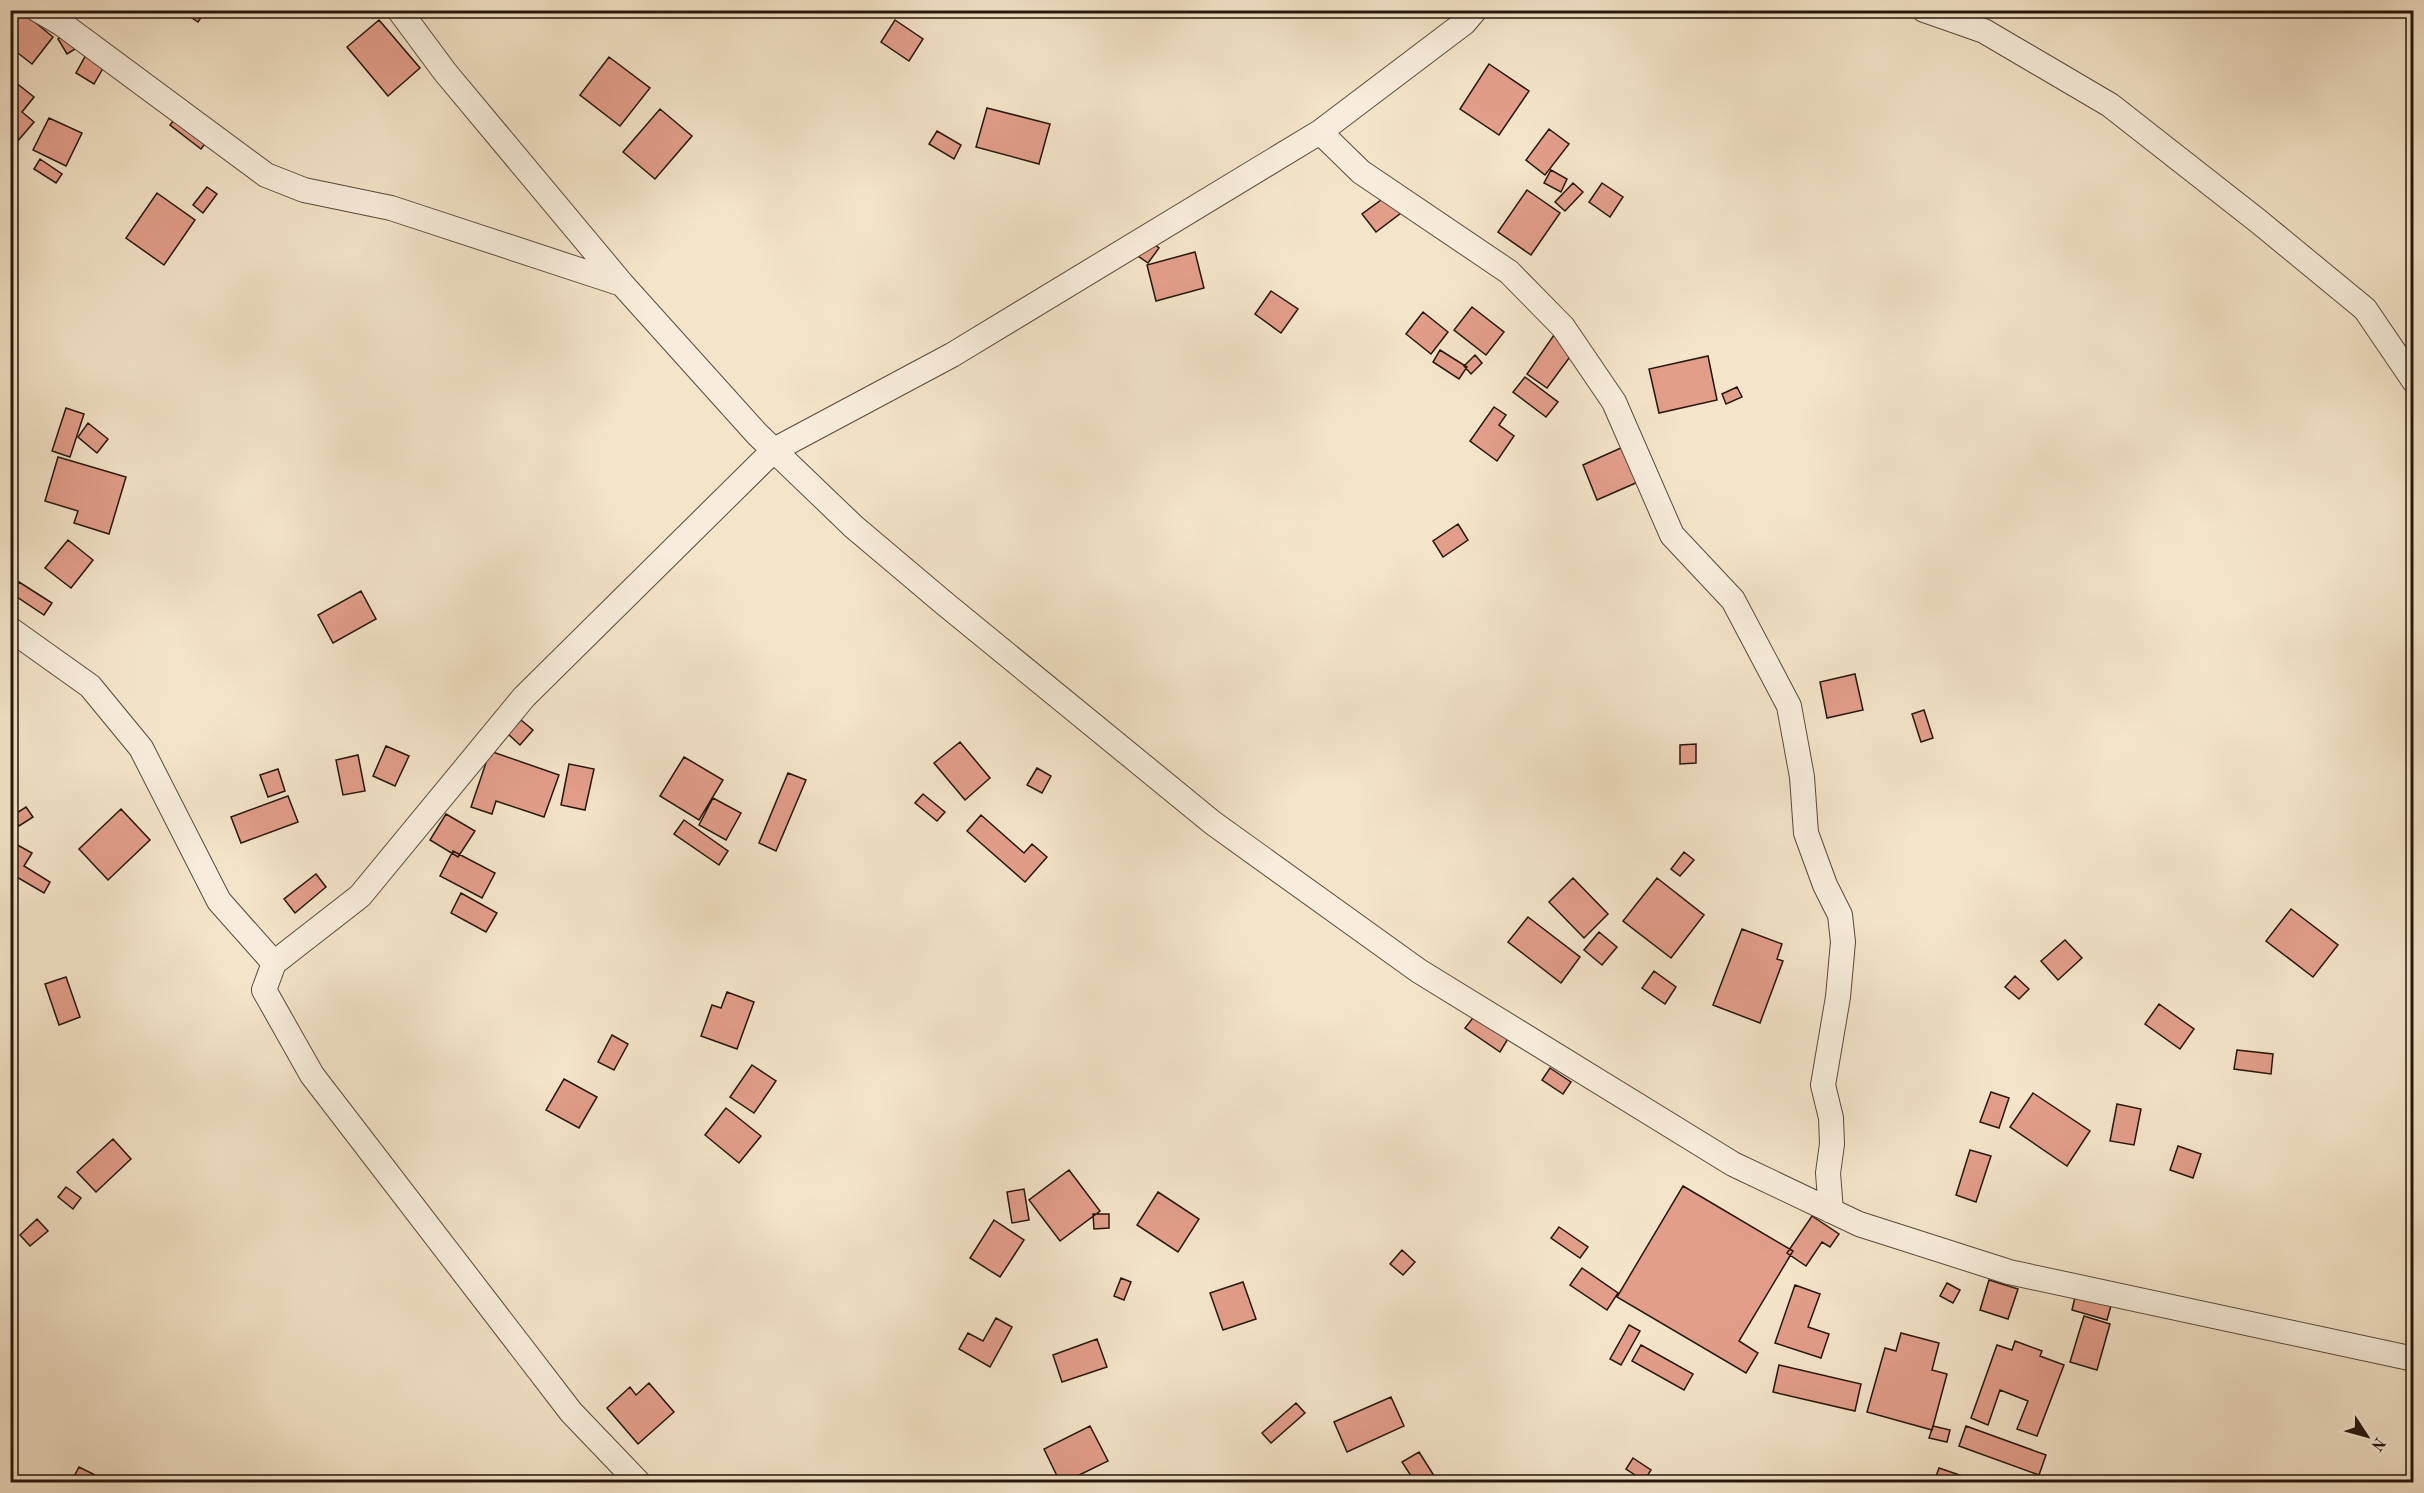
<svg xmlns="http://www.w3.org/2000/svg" width="2424" height="1493" font-family="'Old Standard TT',serif">
<style>
.building{fill:#e39e8a;stroke:#26160e;stroke-width:1.5}
.lines{fill:none;stroke-linecap:round;stroke-linejoin:round}
.street-casing{stroke:#5a4a3d;stroke-width:26}
.street{stroke:#f8eddc;stroke-width:24}
</style>
<rect width="100%" height="100%" fill="#f4e4c9"/>
<filter id="stains"><feTurbulence type="fractalNoise" baseFrequency=".00333" numOctaves="4"/><feColorMatrix values="0 0 0 0 .2 0 0 0 0 .09 0 0 0 0 .02 0 0 0 .5 -.17"/></filter>
<radialGradient id="worn" r=".72"><stop offset=".6" stop-color="#630" stop-opacity="0"/><stop offset="1" stop-color="#630" stop-opacity=".3"/></radialGradient>
<path class="building" d="M10,10H20L53,37L32,64L10,47Z
M180,10H206L198,22Z
M367,10H382L373,18Z
M379,20L420,68L388,96L347,47Z
M895,20L923,39L909,61L881,42Z
M70,31L80,46L67,54L58,39Z
M87,53L106,63L94,84L76,73Z
M609,57L650,88L620,126L580,95Z
M1489,64L1529,91L1499,135L1460,109Z
M10,78L34,97L22,112L34,122L10,150Z
M987,108L1050,124L1039,164L976,147Z
M660,109L692,136L655,179L623,152Z
M181,111L212,135L201,149L170,125Z
M49,118L82,133L66,166L33,150Z
M1549,129L1569,144L1545,175L1526,160Z
M937,131L961,145L954,159L929,144Z
M40,159L62,174L56,183L34,169Z
M1551,170L1567,179L1561,192L1544,183Z
M1573,183L1583,192L1565,211L1555,202Z
M1602,183L1623,197L1610,217L1589,202Z
M207,187L217,194L203,213L193,205Z
M1527,190L1560,213L1531,255L1498,232Z
M157,193L195,220L164,265L126,238Z
M1388,195L1401,213L1376,232L1362,214Z
M1150,241L1159,248L1148,263L1138,256Z
M1195,252L1204,288L1156,301L1147,265Z
M1271,291L1298,309L1281,333L1255,314Z
M1472,307L1504,332L1486,355L1454,330Z
M1423,312L1448,332L1431,354L1406,334Z
M1554,335L1575,350L1547,388L1527,374Z
M1440,350L1467,367L1459,379L1433,362Z
M1475,355L1482,363L1471,374L1464,366Z
M1708,356L1717,400L1659,413L1649,369Z
M1525,377L1558,402L1546,417L1513,392Z
M1737,387L1742,397L1726,404L1722,394Z
M1494,407L1506,415L1499,425L1514,436L1497,461L1470,441Z
M66,408L84,414L70,457L52,451Z
M88,423L108,439L97,453L78,437Z
M1623,447L1638,482L1597,500L1583,465Z
M58,457L126,477L109,534L74,523L78,511L45,501Z
M1458,524L1468,540L1443,557L1433,541Z
M68,540L93,560L71,588L45,568Z
M19,582L52,603L44,615L11,593Z
M361,591L376,619L333,643L318,615Z
M1855,674L1863,710L1827,718L1820,682Z
M1924,710L1933,738L1921,742L1912,714Z
M521,720L533,730L520,745L508,734Z
M960,742L990,778L965,800L934,763Z
M1696,744V763L1680,764V745Z
M386,746L409,756L395,786L373,776Z
M490,751L559,775L544,817L496,801L492,814L471,807Z
M358,755L365,791L343,795L336,760Z
M684,757L723,780L699,820L660,796Z
M569,764L594,769L585,810L561,805Z
M1037,768L1051,776L1042,793L1027,785Z
M278,769L285,791L268,797L260,775Z
M788,773L806,780L776,851L759,843Z
M923,794L945,812L937,821L915,803Z
M288,796L298,822L241,843L231,817Z
M713,798L741,813L726,840L699,825Z
M26,807L33,817L19,826L12,816Z
M121,809L150,840L108,880L79,849Z
M446,814L475,831L458,857L430,840Z
M981,815L1024,853L1032,844L1047,857L1025,882L967,831Z
M684,820L728,851L719,865L674,834Z
M14,843L32,853L24,866L50,882L44,893L10,873V849Z
M453,851L495,873L482,898L440,876Z
M1684,852L1694,860L1680,876L1671,869Z
M316,874L326,887L295,913L284,899Z
M1573,878L1608,914L1584,938L1549,902Z
M1657,878L1704,915L1671,958L1623,921Z
M461,893L497,913L486,932L451,913Z
M2291,909L2338,945L2313,977L2266,941Z
M1528,917L1580,957L1561,983L1508,942Z
M1742,929L1782,944L1777,959L1783,961L1760,1023L1713,1005Z
M1599,932L1617,947L1602,965L1584,950Z
M2065,940L2082,958L2058,980L2041,961Z
M1654,971L1676,987L1665,1004L1642,988Z
M2015,976L2029,989L2019,999L2005,987Z
M66,977L80,1017L59,1025L45,984Z
M727,992L754,1002L737,1049L701,1036L712,1005L721,1008Z
M2159,1004L2194,1029L2180,1049L2145,1024Z
M1476,1014L1509,1037L1500,1052L1465,1028Z
M612,1035L628,1044L614,1070L598,1062Z
M2237,1050L2273,1054L2271,1074L2234,1069Z
M752,1065L776,1081L754,1113L730,1097Z
M1550,1068L1571,1082L1563,1094L1542,1080Z
M564,1079L597,1097L579,1128L546,1110Z
M1991,1092L2009,1098L1999,1128L1980,1122Z
M2033,1093L2090,1131L2067,1166L2010,1127Z
M2117,1104L2141,1109L2134,1145L2110,1141Z
M726,1108L761,1136L739,1163L705,1135Z
M113,1139L131,1159L96,1192L77,1172Z
M2178,1146L2201,1154L2193,1178L2170,1170Z
M1970,1150L1991,1156L1976,1202L1956,1195Z
M1069,1170L1100,1211L1060,1241L1029,1200Z
M1683,1186L1793,1251L1739,1341L1758,1353L1746,1373L1617,1297Z
M66,1187L81,1198L73,1209L58,1197Z
M1024,1189L1029,1220L1012,1223L1007,1192Z
M1158,1192L1199,1219L1178,1252L1137,1225Z
M1093,1214H1109V1228L1094,1229Z
M1812,1216L1839,1234L1830,1247L1822,1242L1806,1266L1787,1253Z
M37,1219L48,1231L30,1246L20,1235Z
M994,1220L1024,1240L1000,1277L970,1258Z
M1559,1227L1588,1247L1580,1258L1551,1238Z
M1402,1250L1415,1262L1403,1275L1390,1264Z
M1582,1268L1618,1293L1607,1310L1570,1285Z
M1121,1278L1131,1282L1124,1300L1114,1296Z
M1989,1280L2018,1289L2008,1319L1980,1310Z
M1243,1282L1256,1319L1223,1330L1210,1293Z
M1947,1283L1960,1290L1953,1303L1940,1296Z
M1795,1285L1820,1294L1808,1327L1829,1334L1821,1358L1775,1343Z
M2076,1293L2112,1302L2107,1320L2072,1310Z
M2084,1316L2110,1324L2097,1370L2070,1362Z
M996,1318L1012,1327L990,1367L959,1349L968,1333L983,1341Z
M1629,1325L1640,1331L1621,1365L1610,1359Z
M1901,1333L1939,1343L1932,1370L1947,1374L1932,1430L1867,1412L1885,1348L1896,1351Z
M1097,1339L1107,1367L1062,1382L1053,1355Z
M2015,1341L2042,1351L2040,1356L2064,1365L2037,1436L2017,1429L2028,1401L2000,1390L1988,1425L1971,1418L1997,1345L2012,1350Z
M1641,1345L1693,1374L1684,1390L1632,1361Z
M1779,1365L1861,1384L1855,1411L1773,1392Z
M649,1383L674,1412L638,1444L607,1408L630,1387L636,1395Z
M1391,1397L1404,1426L1347,1452L1334,1422Z
M1296,1403L1305,1413L1271,1443L1262,1433Z
M1090,1426L1108,1461L1065,1482H1060L1044,1449Z
M1933,1426L1950,1430L1947,1442L1929,1438Z
M1966,1426L2046,1455L2039,1475L1959,1446Z
M1419,1452L1438,1482H1415L1402,1462Z
M1633,1458L1651,1470L1644,1481L1626,1469Z
M79,1467L109,1482H71Z
M1939,1468L1974,1480L1973,1482H1934Z"/>
<g class="lines">
<defs>
<path id="street" d="M38,10L62,24L266,175L304,190L391,208L622,284
M399,10L445,72L622,284L757,434L854,527L944,603L1213,823L1419,971L1733,1164L1859,1224L2009,1272L2414,1359
M1924,10L1984,31L2110,105L2258,221L2365,309L2414,381
M1320,132L1361,172L1509,272L1563,327L1614,402L1672,535L1733,600L1789,706L1802,777L1806,833L1825,885L1840,915L1843,942L1838,997L1823,1085L1831,1118L1832,1144L1828,1173L1831,1211
M10,629L90,686L141,748L219,901L274,963
M638,1482L571,1412L312,1075L264,990L274,963L360,896L524,697L774,450L952,355L1320,132L1464,23L1475,10"/>
</defs>
<use href="#street" class="street-casing"/>
<use href="#street" class="street"/>
</g>
<rect width="2424" height="1493" fill="none" stroke="#f4e4c9" stroke-width="36"/>
<rect x="12" y="12" width="2400" height="1469" fill="none" stroke="#26160e" stroke-width="3"/>
<rect x="18" y="18" width="2388" height="1457" fill="none" stroke="#26160e" stroke-width="1.5"/>
<g transform="translate(2367 1436) rotate(126)" stroke="#f8eddc" stroke-width="4.5" paint-order="stroke">
<path d="M0-4.5L10 22L0 15L-10 22Z" fill="#26160e"/>
<text y="-9" font-size="16" font-weight="bold" text-anchor="middle" fill="#26160e">N</text>
</g>
<rect width="100%" height="100%" filter="url(#stains)"/>
<rect width="100%" height="100%" fill="url(#worn)"/>
</svg>
